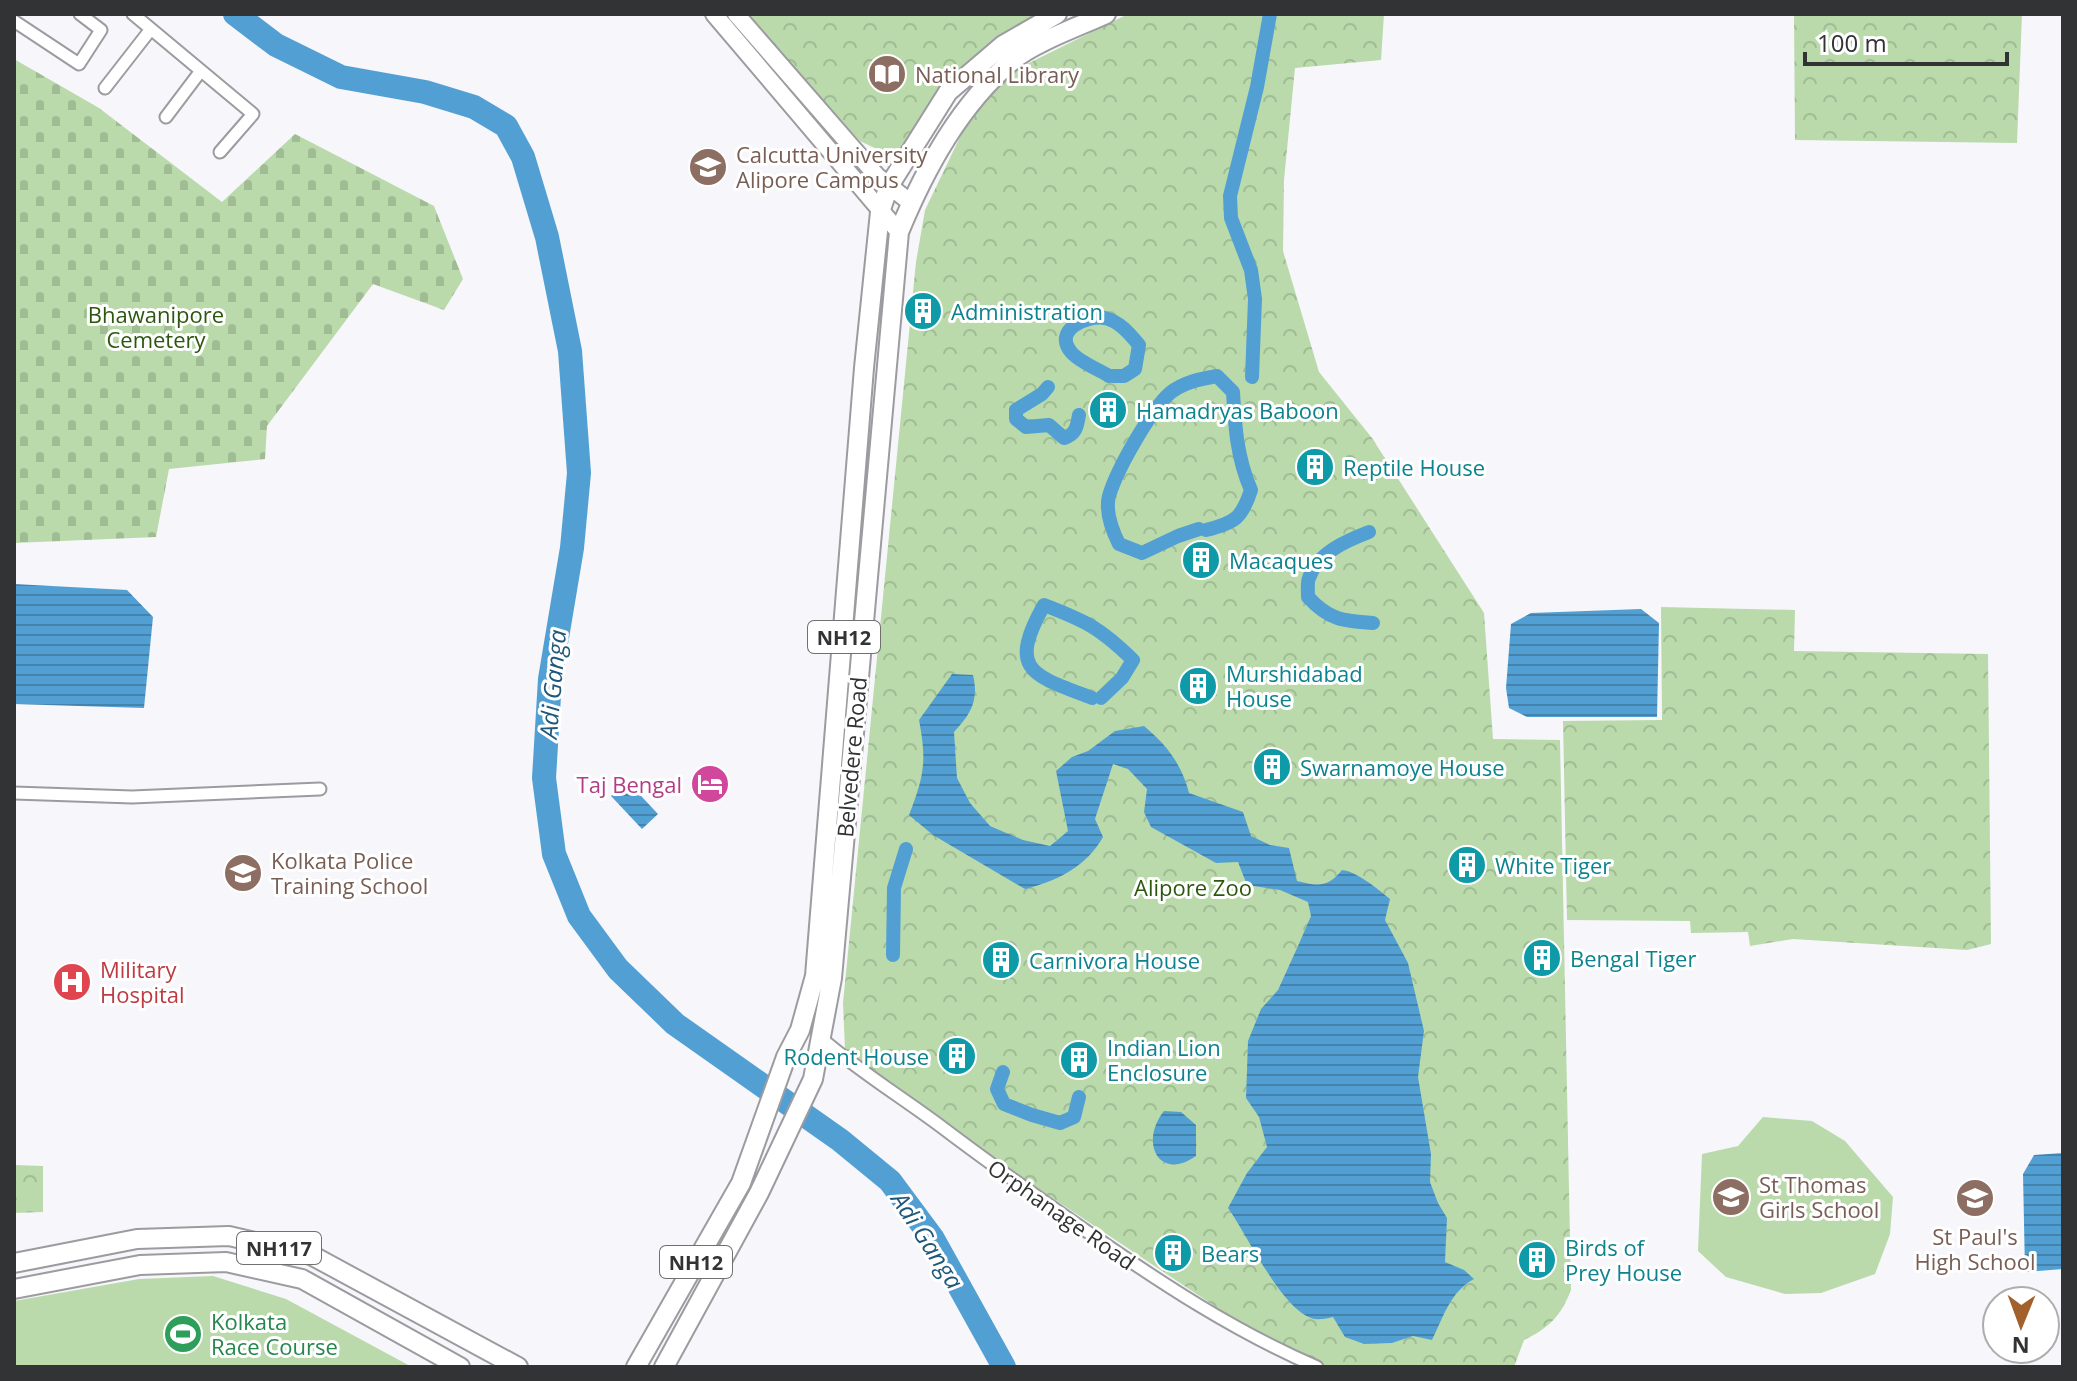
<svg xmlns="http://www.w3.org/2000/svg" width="2077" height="1381" font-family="'Open Sans',sans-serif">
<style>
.cemetery{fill:url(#cemetery-stones)}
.park{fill:url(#park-crowns)}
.garden{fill:#badaab}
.water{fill:url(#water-rules)}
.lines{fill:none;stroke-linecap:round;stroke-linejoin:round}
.canal{stroke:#52a0d3;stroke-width:14}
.river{stroke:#52a0d3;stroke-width:24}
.minor-casing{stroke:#9b9ba0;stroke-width:15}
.secondary-casing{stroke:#9b9ba0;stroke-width:20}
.trunk-casing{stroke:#9b9ba0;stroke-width:22}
.minor{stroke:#fff;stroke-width:11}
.secondary{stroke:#fff;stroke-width:16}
.trunk{stroke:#fff;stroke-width:18}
.labels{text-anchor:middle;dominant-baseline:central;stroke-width:6;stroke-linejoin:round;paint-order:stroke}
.shield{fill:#fff;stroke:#707071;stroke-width:2}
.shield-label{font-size:20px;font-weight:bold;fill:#323334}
.education-label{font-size:22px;fill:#785e54;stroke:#fff;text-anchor:start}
.culture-label{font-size:22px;fill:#0d838f;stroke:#fff;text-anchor:start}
.park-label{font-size:22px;fill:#2d570f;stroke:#fff}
.street-label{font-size:22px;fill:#323334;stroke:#fff}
.hotel-label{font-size:22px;fill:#b23c85;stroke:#fff;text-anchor:end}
.health-label{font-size:22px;fill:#be3a42;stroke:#fff;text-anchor:start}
.leisure-label{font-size:22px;fill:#27864d;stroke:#fff;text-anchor:start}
.water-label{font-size:24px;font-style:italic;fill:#1d577a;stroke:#fff}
</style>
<defs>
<pattern id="cemetery-stones" width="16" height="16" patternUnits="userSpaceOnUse" patternTransform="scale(2)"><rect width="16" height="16" fill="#badaab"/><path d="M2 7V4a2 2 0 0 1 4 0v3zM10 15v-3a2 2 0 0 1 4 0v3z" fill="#a0bc94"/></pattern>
<pattern id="park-crowns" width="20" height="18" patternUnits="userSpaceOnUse" patternTransform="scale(2)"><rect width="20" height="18" fill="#badaab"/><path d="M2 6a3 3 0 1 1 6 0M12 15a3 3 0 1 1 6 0" fill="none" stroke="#a0bc94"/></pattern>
<pattern id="water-rules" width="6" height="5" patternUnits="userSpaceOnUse" patternTransform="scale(2)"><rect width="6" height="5" fill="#52a0d3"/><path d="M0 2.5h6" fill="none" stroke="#4583ac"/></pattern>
</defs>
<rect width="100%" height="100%" fill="#f6f6fb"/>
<path class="cemetery" d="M14,59L99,108L222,202L295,134L434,206L463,279L444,310L373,284L267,426L265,459L169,469L156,537L14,543Z"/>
<path class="park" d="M742,14H1057L1020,34L951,99L906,163L860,141Z
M1128,14H1384L1381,60L1295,68L1284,180L1283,251L1319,372L1372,438L1484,613L1493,739L1560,740L1571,1290C1561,1316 1549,1328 1524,1340L1514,1367H1325L1276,1347L1018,1175L845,1049L843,1003L916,262L925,210L974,108L1015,70Z
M1794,14H2022L2017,143L1795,140Z
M1661,607L1795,610L1794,651L1988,654L1991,944L1967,950L1793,939L1750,946L1748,932L1691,933L1690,921L1567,920L1563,721L1662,720Z
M14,1165L43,1166V1212L14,1213Z"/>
<path class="garden" d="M1763,1117L1812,1121L1845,1141L1893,1197L1890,1234L1875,1274L1821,1293L1785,1294L1726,1277L1698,1251L1702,1154L1738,1146Z
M213,1276L286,1299L412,1367H14V1301L139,1279Z"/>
<path class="water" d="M14,584L127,590L153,617L144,708L14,704Z
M1641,609L1659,623L1657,717H1527L1509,708L1506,688L1511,624L1531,613Z
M952,674L973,675C979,700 971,714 954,732L957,778L970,803L990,826L1023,840L1050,846L1068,831L1056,771L1072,757L1088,751L1115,731L1144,726C1167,745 1182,765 1189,793L1243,812L1251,836L1270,845L1289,848L1297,881C1317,886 1328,888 1342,870C1356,871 1378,889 1390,899L1385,920L1408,963L1424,1031L1418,1077L1431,1154L1430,1182L1438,1203L1447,1218L1445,1262L1464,1270L1474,1279C1450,1292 1444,1316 1432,1340L1413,1336L1392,1343L1364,1344L1345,1337L1333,1317C1328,1318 1321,1320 1315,1319C1283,1313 1247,1234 1228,1208L1247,1173L1267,1147L1259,1117L1246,1098L1248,1041L1261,1009L1278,990L1298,946L1311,916L1308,902L1280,890L1247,885L1238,862L1216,863L1151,827L1144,812L1147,789L1128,769L1113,764L1095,819L1103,837C1086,867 1057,881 1025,889L933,835L909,815C924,776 927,762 919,720Z
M627,781L658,814L642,829L611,796Z
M1164,1111L1181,1112L1196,1125V1156C1159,1182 1139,1142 1164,1111Z
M2063,1153V1269L2025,1272L2023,1174L2034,1155Z"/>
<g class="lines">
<path class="canal" d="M1109,376C1098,369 1079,362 1071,352C1053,330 1086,315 1105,318C1119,321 1130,334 1139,345L1135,369L1124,376H1113
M1252,377L1255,299L1251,270L1231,218L1230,196L1257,87L1270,14
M1048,387L1042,394L1016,410V419L1026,427L1049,425L1064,438C1076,434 1077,427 1079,415
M1199,529L1178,536L1142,553L1119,544C1112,530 1105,512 1109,496C1117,469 1150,411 1170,393C1184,382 1200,379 1217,376L1233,392C1235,427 1237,458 1251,490C1242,518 1235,523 1206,530
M1369,532C1348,540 1317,553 1309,578C1307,583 1308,591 1308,597C1329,620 1343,621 1373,623
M1092,698C1032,675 1007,671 1044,605C1086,621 1100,628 1133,660L1122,678L1101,698
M893,955L894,888L906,849
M1003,1072L997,1089L1004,1104L1032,1115L1060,1123L1074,1117L1079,1097"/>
<path class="river" d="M235,14L276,45L341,77L425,92L474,107L506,126L523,157L547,237L570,351L579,473L572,548L550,679L544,778L554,854L579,916L618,969L675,1024L840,1140L890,1181L933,1239L1004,1367"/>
<defs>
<path id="minor" d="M133,14L253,114L220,152
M14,21L79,64L101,30L80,14
M105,88L151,29
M166,117L200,72
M14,793L132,797L320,789
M822,1039C859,1071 900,1096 939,1125C989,1163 1040,1199 1092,1235C1164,1285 1236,1332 1317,1367"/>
<path id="secondary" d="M714,14L899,232
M736,14L877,176L911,203"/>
<path id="trunk" d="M14,1263L137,1239L229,1236L311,1255L518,1367
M14,1289L140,1265L226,1262L302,1279L460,1367
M636,1367L741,1183L786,1057L800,1030L815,976L864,368L880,212L889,186L948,92L1003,45L1057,14
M664,1367L759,1193L813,1079L832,978L899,232C925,169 960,104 1013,60C1035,42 1080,26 1106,14"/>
</defs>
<use href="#minor" class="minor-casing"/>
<use href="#secondary" class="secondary-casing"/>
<use href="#trunk" class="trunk-casing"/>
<use href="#minor" class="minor"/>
<use href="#secondary" class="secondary"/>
<use href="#trunk" class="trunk"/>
</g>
<defs>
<symbol id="library-disc" viewBox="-11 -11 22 22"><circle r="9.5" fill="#8d6e63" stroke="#fff"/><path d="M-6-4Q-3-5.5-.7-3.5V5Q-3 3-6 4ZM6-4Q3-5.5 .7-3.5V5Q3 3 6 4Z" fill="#fff"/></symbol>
<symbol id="university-disc" viewBox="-11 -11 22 22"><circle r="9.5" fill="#8d6e63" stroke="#fff"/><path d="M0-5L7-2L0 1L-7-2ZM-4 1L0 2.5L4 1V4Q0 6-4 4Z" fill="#fff"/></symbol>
<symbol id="building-disc" viewBox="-11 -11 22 22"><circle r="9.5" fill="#0f9aa8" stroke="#fff"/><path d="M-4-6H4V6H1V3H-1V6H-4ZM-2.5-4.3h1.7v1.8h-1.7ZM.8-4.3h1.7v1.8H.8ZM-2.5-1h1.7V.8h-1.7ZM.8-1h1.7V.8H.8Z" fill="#fff"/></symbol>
<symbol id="hotel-disc" viewBox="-11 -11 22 22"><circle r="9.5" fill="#d1479c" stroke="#fff"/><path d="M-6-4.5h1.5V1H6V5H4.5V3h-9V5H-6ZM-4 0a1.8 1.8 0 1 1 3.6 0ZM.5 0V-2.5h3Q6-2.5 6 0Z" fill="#fff"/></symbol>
<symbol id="hospital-disc" viewBox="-11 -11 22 22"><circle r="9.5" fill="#e0444e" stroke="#fff"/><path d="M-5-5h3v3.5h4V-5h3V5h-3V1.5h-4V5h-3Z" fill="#fff"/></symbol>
<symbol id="school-disc" viewBox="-11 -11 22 22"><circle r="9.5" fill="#8d6e63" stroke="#fff"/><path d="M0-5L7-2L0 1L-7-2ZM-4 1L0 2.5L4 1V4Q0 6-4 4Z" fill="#fff"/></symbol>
<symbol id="stadium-disc" viewBox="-11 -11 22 22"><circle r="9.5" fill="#2e9e5b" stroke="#fff"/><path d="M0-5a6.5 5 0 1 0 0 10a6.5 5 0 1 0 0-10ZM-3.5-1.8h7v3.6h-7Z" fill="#fff"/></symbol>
</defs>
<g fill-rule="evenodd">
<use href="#library-disc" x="865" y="52" width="44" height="44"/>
<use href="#university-disc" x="686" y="145" width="44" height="44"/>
<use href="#building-disc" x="901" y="289" width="44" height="44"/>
<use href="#building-disc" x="1086" y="388" width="44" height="44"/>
<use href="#building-disc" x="1293" y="445" width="44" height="44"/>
<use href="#building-disc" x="1179" y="538" width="44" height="44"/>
<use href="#building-disc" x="1176" y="664" width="44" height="44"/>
<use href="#building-disc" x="1250" y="745" width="44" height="44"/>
<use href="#hotel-disc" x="688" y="762" width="44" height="44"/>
<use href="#building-disc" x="1445" y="843" width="44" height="44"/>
<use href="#university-disc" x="221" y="851" width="44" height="44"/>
<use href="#building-disc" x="1520" y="936" width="44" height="44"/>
<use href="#building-disc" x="979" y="938" width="44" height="44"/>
<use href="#hospital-disc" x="50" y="960" width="44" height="44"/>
<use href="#building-disc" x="935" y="1034" width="44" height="44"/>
<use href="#building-disc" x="1057" y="1038" width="44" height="44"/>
<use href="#school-disc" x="1709" y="1175" width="44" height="44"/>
<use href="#school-disc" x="1953" y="1176" width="44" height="44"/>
<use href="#building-disc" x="1151" y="1231" width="44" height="44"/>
<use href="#building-disc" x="1515" y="1238" width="44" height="44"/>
<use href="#stadium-disc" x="161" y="1312" width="44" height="44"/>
</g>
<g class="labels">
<g class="shield">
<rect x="808" y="621" width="72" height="32" rx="6"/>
<rect x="237" y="1232" width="84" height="32" rx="6"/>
<rect x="660" y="1246" width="72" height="32" rx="6"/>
</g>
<g class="shield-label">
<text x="844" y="637">NH12</text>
<text x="279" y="1248">NH117</text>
<text x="696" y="1262">NH12</text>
</g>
<g class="education-label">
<text x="915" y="74">National Library</text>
<text x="736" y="154">Calcutta University<tspan x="736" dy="25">Alipore Campus</tspan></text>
<text x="271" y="860">Kolkata Police<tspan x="271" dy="25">Training School</tspan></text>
<text x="1759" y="1184">St Thomas<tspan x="1759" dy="25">Girls School</tspan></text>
<text x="1975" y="1236" text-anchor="middle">St Paul's<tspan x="1975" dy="25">High School</tspan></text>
</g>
<g class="culture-label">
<text x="951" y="311">Administration</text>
<text x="1136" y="410">Hamadryas Baboon</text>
<text x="1343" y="467">Reptile House</text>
<text x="1229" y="560">Macaques</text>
<text x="1226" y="673">Murshidabad<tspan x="1226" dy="25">House</tspan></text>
<text x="1300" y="767">Swarnamoye House</text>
<text x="1495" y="865">White Tiger</text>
<text x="1570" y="958">Bengal Tiger</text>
<text x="1029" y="960">Carnivora House</text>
<text x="1107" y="1047">Indian Lion<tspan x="1107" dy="25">Enclosure</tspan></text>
<text x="929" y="1056" text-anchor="end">Rodent House</text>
<text x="1565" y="1247">Birds of<tspan x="1565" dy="25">Prey House</tspan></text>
<text x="1201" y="1253">Bears</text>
</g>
<g class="park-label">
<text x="156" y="314">Bhawanipore<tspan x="156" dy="25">Cemetery</tspan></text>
<text x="1193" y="887">Alipore Zoo</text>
</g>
<g class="street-label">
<text transform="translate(851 757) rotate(-85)">Belvedere Road</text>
<text transform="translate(1062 1214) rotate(35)">Orphanage Road</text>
</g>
<g class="hotel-label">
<text x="682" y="784">Taj Bengal</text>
</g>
<g class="health-label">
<text x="100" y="969">Military<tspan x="100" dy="25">Hospital</tspan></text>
</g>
<g class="leisure-label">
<text x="211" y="1321">Kolkata<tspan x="211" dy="25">Race Course</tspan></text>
</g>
<g class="water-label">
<text transform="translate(552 684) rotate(-85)">Adi Ganga</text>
<text transform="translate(928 1240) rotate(57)">Adi Ganga</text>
</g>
</g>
<rect width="2077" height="1381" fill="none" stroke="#323334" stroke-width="32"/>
<g transform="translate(2021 1325) rotate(181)"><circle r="38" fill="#ffffff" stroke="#adadae" stroke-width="2"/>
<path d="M0-6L14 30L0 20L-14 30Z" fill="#a1602c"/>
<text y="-12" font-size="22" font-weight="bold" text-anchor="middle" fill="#323334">N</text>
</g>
<path d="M1805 52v12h202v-12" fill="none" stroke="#323334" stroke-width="4"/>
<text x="1817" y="52" font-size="24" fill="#323334" stroke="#ffffff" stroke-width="6" paint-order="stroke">100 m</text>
</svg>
